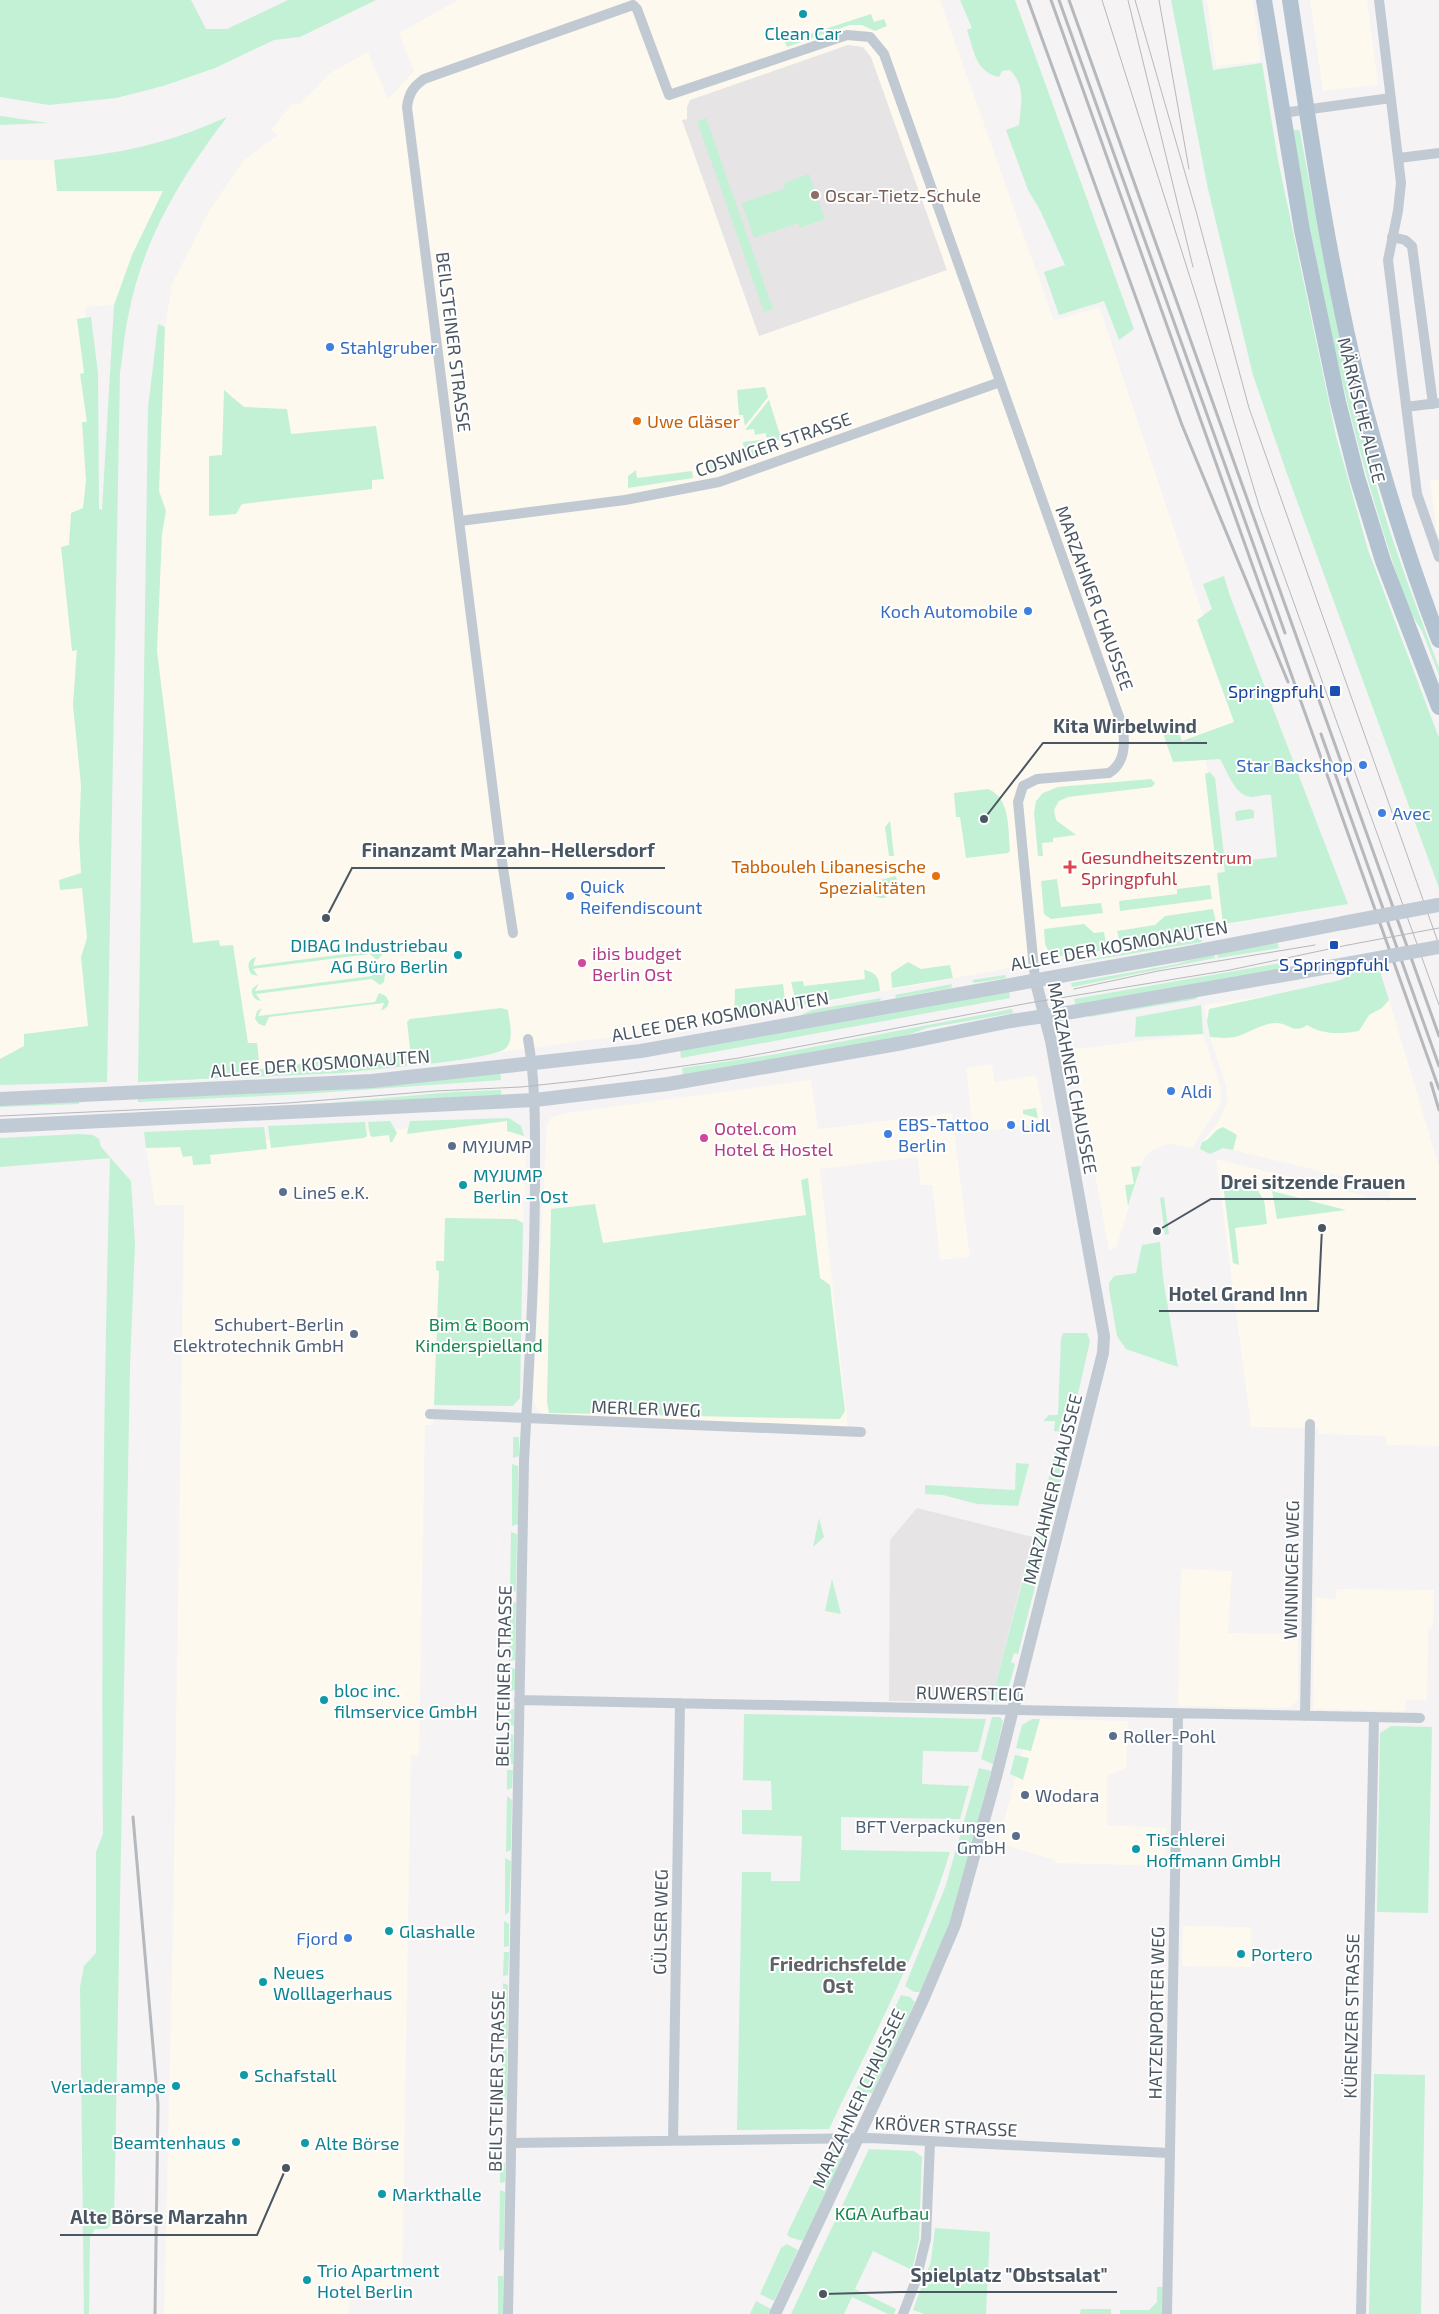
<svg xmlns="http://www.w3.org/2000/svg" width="1439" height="2314" font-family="'Exo 2',sans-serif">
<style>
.commercial{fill:#fdf9ef}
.education{fill:#e6e4e5}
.green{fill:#c3f1d5}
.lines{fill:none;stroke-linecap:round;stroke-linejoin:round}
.minor{stroke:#c1cad2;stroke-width:10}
.tertiary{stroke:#c1cad2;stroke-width:12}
.secondary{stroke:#c1cbd6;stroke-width:14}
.primary{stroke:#b3c2d1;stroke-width:16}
.tram{stroke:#b5b8bd;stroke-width:1}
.rail{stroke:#b5b8bd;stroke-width:3}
.secondary-bridge{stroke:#c1cbd6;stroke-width:14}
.culture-dot{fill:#0f9aa8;stroke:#fff;stroke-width:2}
.education-dot{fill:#8d6e63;stroke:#fff;stroke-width:2}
.shop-dot{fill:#3f7fe0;stroke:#fff;stroke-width:2}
.food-dot{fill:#e8710a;stroke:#fff;stroke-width:2}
.transit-dot{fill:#1a4fb4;stroke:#fff;stroke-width:2}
.health-dot{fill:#e0444e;stroke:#fff;stroke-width:2}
.hotel-dot{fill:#d1479c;stroke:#fff;stroke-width:2}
.service-dot{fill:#5c6f8a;stroke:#fff;stroke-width:2}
.labels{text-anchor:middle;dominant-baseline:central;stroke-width:4;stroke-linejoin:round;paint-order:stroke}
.culture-label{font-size:18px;fill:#0d838f;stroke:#fff;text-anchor:start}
.education-label{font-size:18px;fill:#785e54;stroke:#fff;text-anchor:start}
.street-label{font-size:18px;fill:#4a5661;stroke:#fff}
.shop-label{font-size:18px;fill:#366cbe;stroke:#fff;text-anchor:start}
.food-label{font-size:18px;fill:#c56008;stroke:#fff;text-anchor:start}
.transit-label{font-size:18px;fill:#164399;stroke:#fff;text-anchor:end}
.health-label{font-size:18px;fill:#be3a42;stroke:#fff;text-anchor:start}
.hotel-label{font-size:18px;fill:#b23c85;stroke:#fff;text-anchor:start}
.service-label{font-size:18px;fill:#4e5e75;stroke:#fff;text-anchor:start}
.park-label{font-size:18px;fill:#17864f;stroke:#fff}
.neighbourhood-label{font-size:19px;font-weight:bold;fill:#5f6368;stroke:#fff}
.leader{fill:none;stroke:#4a5661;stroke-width:2}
.callout-dot{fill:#4a5661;stroke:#fff;stroke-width:2}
.callout-label{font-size:19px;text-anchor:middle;font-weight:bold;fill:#4a5661;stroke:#fff;stroke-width:4;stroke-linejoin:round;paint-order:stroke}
</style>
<rect width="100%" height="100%" fill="#f5f3f3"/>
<path class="commercial" d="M458,0H940L1054,321L1096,308L1100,309L1247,746L1206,761L1226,925L1108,950L704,1024L373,1070L196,1080L152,666L157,433L165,327L172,284L209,211L243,161L278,135L271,130L292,104H300L330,73L368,52L388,99L414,71L399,33Z
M1207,0H1253L1261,61L1216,66Z
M1310,0H1367L1378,85L1323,91Z
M0,160H54L57,191H163L114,305L85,307L86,480L73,705L88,843V1026L0,1069Z
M1439,480V534H1437L1430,481Z
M1381,973L1439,1167V1446L1386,1445V1436L1318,1434V1428L1251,1427L1216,1159L1390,1202L1389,1188L1233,1150L1237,1135L1209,1144L1202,1142L1218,1123L1227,1103L1226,1086L1210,1037L1204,1005L1273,995Z
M1203,1034L1220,1086L1222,1101L1192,1148L1171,1144L1164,1145L1150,1152L1144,1158L1116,1248L1109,1250L1072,1049Z
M992,1064L995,1082L1036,1075L1045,1123L973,1133L966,1068Z
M811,1080L818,1129L952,1113L970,1257L940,1260L932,1185H921L917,1157L820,1169L848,1428L547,1417L541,1413L536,1407L533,1398L546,1138L547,1124L552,1117L567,1113Z
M508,1120L510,1131L527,1138L523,1223L516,1219L445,1218L444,1261H436L439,1271L444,1396L434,1405L433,1425H425L419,1755H411L402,2289L350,2288L349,2314H164L173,1926L184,1205H155L146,1148L180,1147Z
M1181,1569L1232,1571L1228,1633L1298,1634V1700L1289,1708L1178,1706Z
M1337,1589L1434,1590L1433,1627L1428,1629L1427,1700H1406L1405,1711L1313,1709L1315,1597L1336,1599Z
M1040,1719L1128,1721L1126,1768L1107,1776V1825L1166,1828L1165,1866L1055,1863V1860L998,1843L1029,1727Z
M1183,1926L1251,1927V1967L1182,1966Z"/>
<path class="education" d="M848,45L863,47L871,57L947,270L759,336L682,120L687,119V107L690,100Z
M917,1508L1033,1537L991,1702L889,1701L890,1540Z"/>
<path class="green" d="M0,0H191L206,29H227L288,0H376L300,37L274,40L215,68L163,86L116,98L49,105L0,97Z
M960,0H1015L1134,329L1119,340L1104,301L1059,315L1044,272L1065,265L1040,210L1028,190L1006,130L1019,125C1021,105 1026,86 1010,70L1002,71L999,77C975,72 974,50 967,30L972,28Z
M1171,0H1202L1213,70L1262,63L1278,160L1336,436L1368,550L1439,738V888L1286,471L1253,375L1208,189Z
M871,14L874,22L884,19L887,26L875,31L862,25H850L787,47L785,42Z
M0,116H1L48,123L0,125Z
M227,117C181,177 142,241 128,317C124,335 123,355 120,373L107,1082L0,1085V1059L24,1046V1034L88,1026L81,957L87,938L82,888L60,890L59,880L81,873L79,838L81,785L73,705L77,650L72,651L61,547L69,545L71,513L83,508L86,480L82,422H87L80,374L84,373L77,319L91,317L98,373L99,509L102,510L114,305L132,255L163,191H57L54,160C119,154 167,144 227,117Z
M706,118L773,309L764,312L697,121Z
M1293,130H1299L1300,132C1322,250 1343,369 1376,485C1393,547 1417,607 1439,668V675L1422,631L1410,612L1404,596C1352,444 1318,288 1293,130Z
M809,174L825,219L800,228L798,223L754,238L742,203L785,188L784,183Z
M158,324L165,327L159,491L166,511L162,534L157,651L193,943L219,940L220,946L233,945L248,1043H257L260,1069L405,1051L407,1066L342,1073L138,1082L148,408Z
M765,387L768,397L745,426L743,415H739L737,390Z
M224,390L244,407L287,409L291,434L376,426L384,479L372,480V489L242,504L236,514L209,516V456L222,455Z
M769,400L782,441L766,437V433L755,435L754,429L745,430Z
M767,439L780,445L775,450L708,473L709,461L745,457L743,442Z
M636,470L637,478L692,471L693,478L628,488V476Z
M1224,576L1230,596L1348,904L1223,924L1217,873L1225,872L1224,865H1216L1205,774L1210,772L1215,778L1225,863L1277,857L1271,795C1265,794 1258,797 1252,797C1235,797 1227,770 1220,759L1173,762L1160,725L1174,720L1182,741L1234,722L1197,620L1212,609L1203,584Z
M1151,779L1155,783L1152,787L1068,797L1059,801L1054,810L1056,820L1076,835L1053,838V842L1042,843L1043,856H1038L1034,813L1036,801L1043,793L1058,787Z
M988,789C1011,798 1008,831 1010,851L1008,853L966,858L960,817H956L954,793Z
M1250,809L1254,811V818L1236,821L1235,813L1237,811Z
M890,821L894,856H889L885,827Z
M896,876L897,880L885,898H880L864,892L875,885L876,881Z
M1057,879L1061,907L1101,903L1103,913L1051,919L1044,914L1041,881Z
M1210,885L1212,899L1120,911L1119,901L1177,894V889Z
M1213,909L1217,926L1121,947L1117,931L1155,925L1165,916Z
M1084,924L1094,933L1104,932L1107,950L1061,956L1049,952L1045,944L1044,929Z
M1201,937L1202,942L1069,964Z
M1277,941L1279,948L1218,958L1217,953Z
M373,943L382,949V955L377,960L370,954L253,969L258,976L251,974C247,967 247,960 256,957L253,966L369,951Z
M1214,953L1215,958L1072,987L1071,983L1177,964Z
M908,962L921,969L950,965L953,978L892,988L891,973Z
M1281,963L1282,969L1076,1006L1074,999Z
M376,968L382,969L385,974L384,982L380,985L372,979L256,994L261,1001C254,1000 251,995 252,989L259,983L255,991L372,976Z
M1379,968L1389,1000L1382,1008L1369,1015L1359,1031C1342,1034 1322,1035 1307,1025C1294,1035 1288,1022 1275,1023C1263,1024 1252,1031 1241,1035C1231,1039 1221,1038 1210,1037L1207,1021L1209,1009L1341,980L1354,972Z
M864,970C878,973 879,979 880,991L797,1006L791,982L803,981L804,986L865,979Z
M1005,975L1006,978L974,983L972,980Z
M783,984L786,1008L734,1018L735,989Z
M952,984L951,988L896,998L895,995Z
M1009,990L1010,998L681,1058L680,1050Z
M379,993L386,996L389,1002L387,1007L381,1011L384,1003L269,1017L265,1026L259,1024L255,1019L257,1011L262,1008L258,1016L375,1002Z
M1196,996L1197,999L1089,1017V1015Z
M881,998L880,1001L799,1016L812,1010Z
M1201,1005L1203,1034L1135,1037L1136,1017Z
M501,1008L508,1010C509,1022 515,1038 506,1048C498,1057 427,1064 412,1066L407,1022L410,1019Z
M1012,1009L1013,1013L927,1028L902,1037L683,1075L682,1068L771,1055Z
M500,1071L501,1080L303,1094L138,1102V1098Z
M501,1090V1096L139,1115V1112L307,1105L452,1092Z
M79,1100V1104L0,1107V1104Z
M1036,1108L1038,1118L1023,1114V1110Z
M509,1118L521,1126L524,1136L507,1131V1121L407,1134L410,1121Z
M390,1121L397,1133L392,1142H390L389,1135L372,1137L370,1135L368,1122Z
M365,1122L367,1136L364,1138L271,1148L268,1126Z
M264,1127L267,1149L210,1155L211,1164L193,1165L192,1156L183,1157L180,1147L146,1148L144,1132Z
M1223,1127L1237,1135L1233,1150L1223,1148L1210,1154L1200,1149L1202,1142C1211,1140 1213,1130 1223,1127Z
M79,1134L93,1135L99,1139L101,1147L131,1181L135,1244L130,1366L114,2222L107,2229H95L90,2237L89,2314H84L80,1987L84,1966L96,1953V1852L103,1834C101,1608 104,1383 110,1158L0,1167V1138Z
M1141,1166L1128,1206L1125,1185L1134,1184L1131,1167Z
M1222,1176C1231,1179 1247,1180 1254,1186C1259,1190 1260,1196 1264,1199L1267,1224L1235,1228L1239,1265L1233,1263Z
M808,1178L820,1278L830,1285L845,1411L840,1419L549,1413L547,1402L551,1209L595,1204L603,1243L806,1215L801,1180Z
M1272,1191L1346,1210L1277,1219Z
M1164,1197L1169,1234L1165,1235L1160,1198Z
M445,1218L516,1219L523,1223L520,1398L513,1406L434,1405L439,1271L436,1270V1261H444Z
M1160,1242L1163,1278L1178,1367L1126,1349L1117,1336L1109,1289V1283L1114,1276L1136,1273L1142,1245Z
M1063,1333H1087L1090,1341L1069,1433L1054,1431L1055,1421H1043L1049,1415H1058L1061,1339Z
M513,1437H519V1456L513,1458Z
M1055,1451L1063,1453L1066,1459L1052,1519L1046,1522L1039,1520Z
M1016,1463L1029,1464L1018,1506L977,1504L943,1495L925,1494V1485L1015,1490Z
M512,1464L518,1466V1524L512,1526Z
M819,1518L824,1537L813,1547Z
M1036,1529L1044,1531L1047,1539L1018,1654L1014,1653L1011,1662L1015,1664L1005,1701L991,1702Z
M511,1532L517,1534L516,1591L510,1593Z
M832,1579L841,1614L825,1611Z
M510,1599L516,1603L515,1660L509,1661Z
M509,1667L515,1669V1690L509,1691Z
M508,1709H514V1725L508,1727Z
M744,1714L986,1719L978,1752L923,1751L922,1784L969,1786L960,1819L841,1817V1850L950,1852C921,1948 872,2039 829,2129L737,2130L742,1872H771V1881H800L802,1836L742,1834V1810H772L771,1781L743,1780Z
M992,1717H1000L1003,1721L993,1764L981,1759Z
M1032,1719H1040L1031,1751L1016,1748L1022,1725Z
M1391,1726L1432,1727L1428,1913L1377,1912L1380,1733Z
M508,1732L513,1735V1764H508Z
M1015,1755L1029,1758L1023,1780L1010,1774Z
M979,1768L991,1771L951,1922L920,1992H914L905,1986L946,1885Z
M507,1770H513L512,1788L507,1790Z
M507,1796L512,1800L511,1850L506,1852Z
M505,1858L511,1861L509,1912L505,1915Z
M504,1921L509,1924V1946L504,1947Z
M504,1952H509L508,1975L503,1976Z
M503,1983L508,1985V2038L502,2040Z
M901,1995L910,1997L915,2002L872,2094L869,2092L861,2109L858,2107L854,2115L857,2116L851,2128H838Z
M503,2046L507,2049V2099L501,2101Z
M1374,2074L1425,2075L1421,2314H1369Z
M828,2149H835L842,2159L803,2241L789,2237L787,2234Z
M869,2149L914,2151L922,2157L919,2240L912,2270L873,2251L855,2289L896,2309L894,2314H888L852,2297L844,2314H791Z
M500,2163H505V2182L500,2183Z
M500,2190L505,2192L504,2249L499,2251Z
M935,2228L990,2232L986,2314H924L913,2310L931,2261Z
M787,2244L798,2250L774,2301L760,2294L781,2248Z
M498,2276H503V2314H498Z
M1157,2287H1163V2314H1120V2310H1149L1157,2302Z
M756,2301L771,2309L768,2314H750Z
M1081,2309H1111V2314H1080Z"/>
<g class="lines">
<path class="minor" d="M1379,0L1401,183L1398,211L1388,260L1417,494L1439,557
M1282,113L1391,98
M1399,158L1439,153
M1392,237L1405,240L1412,246L1433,404
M1406,407L1437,403
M460,521L625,500L719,482L1000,382
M513,933L501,855L407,107C409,93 413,87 424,79L633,5L637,9L669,95L847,35L870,37L884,54L1123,728C1125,745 1125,763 1109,773L1037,779L1023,786L1018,802L1035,979
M430,1414L861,1432
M519,1700L1420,1718
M1305,1716L1310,1424
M673,2141L680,1703
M512,2143L870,2138L1169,2153
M508,2314L524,1461C529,1366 535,1271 535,1176C535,1130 536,1084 528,1039
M903,2314L916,2280L926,2239L930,2142
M1167,2314L1178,1714
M1361,2314L1374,1718"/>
<path class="tertiary" d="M775,2314L923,2000L955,1925L996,1777L1103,1353L1104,1336L1051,1041L1035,979"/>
<path class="secondary" d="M0,1099L372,1081L641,1051L1183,954L1343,923
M0,1126L535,1100L668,1084L903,1043L1011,1021L1072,1012L1352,963"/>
<path class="primary" d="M1264,0L1302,230L1338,402L1357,477L1383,561L1439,707
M1290,0C1310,133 1329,268 1362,398C1384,481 1409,561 1439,640"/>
<path class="tram" d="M1102,0L1201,312L1260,509L1439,1005
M1128,0L1193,267
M1135,0L1196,211L1249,408L1439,945
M1159,0L1189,169
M1074,989L1158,971L1315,945
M0,1116L288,1103L435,1091L521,1087L586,1080L739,1058L1029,1003L1230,970L1348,945L1439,928"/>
<path class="rail" d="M1028,0L1182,425L1288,682
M1051,0L1439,1089
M1059,0L1285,633
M1069,0L1439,1036
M1321,734L1439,1066
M1431,1083L1439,1110
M133,1817L158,2104L155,2314"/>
<path class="secondary-bridge" d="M1343,923L1438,905
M1352,963L1439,947"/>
</g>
<g class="culture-dot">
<circle cx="803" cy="14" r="5"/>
<circle cx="458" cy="955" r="5"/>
<circle cx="463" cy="1185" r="5"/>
<circle cx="324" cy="1700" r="5"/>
<circle cx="1136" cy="1849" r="5"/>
<circle cx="389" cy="1931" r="5"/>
<circle cx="1241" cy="1954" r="5"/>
<circle cx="263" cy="1982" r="5"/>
<circle cx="244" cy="2075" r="5"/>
<circle cx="176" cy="2086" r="5"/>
<circle cx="236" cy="2142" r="5"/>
<circle cx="305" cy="2143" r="5"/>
<circle cx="382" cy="2194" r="5"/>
<circle cx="307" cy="2280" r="5"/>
</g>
<circle class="education-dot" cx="815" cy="195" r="5"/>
<g class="shop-dot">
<circle cx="330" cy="347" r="5"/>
<circle cx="1028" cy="611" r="5"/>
<circle cx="1363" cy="765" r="5"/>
<circle cx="1382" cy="813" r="5"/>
<circle cx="570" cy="896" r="5"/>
<circle cx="1171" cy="1091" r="5"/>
<circle cx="1011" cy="1125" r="5"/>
<circle cx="888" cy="1134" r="5"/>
<circle cx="348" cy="1938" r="5"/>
</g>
<g class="food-dot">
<circle cx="637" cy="421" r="5"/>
<circle cx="936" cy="876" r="5"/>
</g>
<g class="transit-dot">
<rect x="1329" y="685" width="12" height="12" rx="2.5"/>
<rect x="1329" y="940" width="10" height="10" rx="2.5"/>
</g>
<path class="health-dot" d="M1067.5 859.5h5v5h5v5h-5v5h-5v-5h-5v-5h5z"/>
<g class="hotel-dot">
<circle cx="582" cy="963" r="5"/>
<circle cx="704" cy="1138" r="5"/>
</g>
<g class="service-dot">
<circle cx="452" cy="1146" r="5"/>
<circle cx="283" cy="1192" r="5"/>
<circle cx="354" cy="1334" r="5"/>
<circle cx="1113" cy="1736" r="5"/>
<circle cx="1025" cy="1795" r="5"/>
<circle cx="1016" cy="1836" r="5"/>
</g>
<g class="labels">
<g class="culture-label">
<text x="803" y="33" text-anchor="middle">Clean Car</text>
<text x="448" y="945" text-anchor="end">DIBAG Industriebau<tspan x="448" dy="21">AG Büro Berlin</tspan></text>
<text x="473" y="1175">MYJUMP<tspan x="473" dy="21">Berlin – Ost</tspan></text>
<text x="334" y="1690">bloc inc.<tspan x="334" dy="21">filmservice GmbH</tspan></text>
<text x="1146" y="1839">Tischlerei<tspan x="1146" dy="21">Hoffmann GmbH</tspan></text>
<text x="399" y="1931">Glashalle</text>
<text x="1251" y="1954">Portero</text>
<text x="273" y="1972">Neues<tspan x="273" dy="21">Wolllagerhaus</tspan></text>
<text x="254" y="2075">Schafstall</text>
<text x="166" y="2086" text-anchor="end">Verladerampe</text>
<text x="226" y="2142" text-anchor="end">Beamtenhaus</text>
<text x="315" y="2143">Alte Börse</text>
<text x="392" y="2194">Markthalle</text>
<text x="317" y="2270">Trio Apartment<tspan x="317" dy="21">Hotel Berlin</tspan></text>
</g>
<g class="education-label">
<text x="825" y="195">Oscar-Tietz-Schule</text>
</g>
<g class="street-label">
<text transform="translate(454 342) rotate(83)">BEILSTEINER STRASSE</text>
<text transform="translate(1362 410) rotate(76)">MÄRKISCHE ALLEE</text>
<text transform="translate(773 444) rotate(-19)">COSWIGER STRASSE</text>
<text transform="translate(1095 598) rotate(70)">MARZAHNER CHAUSSEE</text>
<text transform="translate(1119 945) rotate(-10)">ALLEE DER KOSMONAUTEN</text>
<text transform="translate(720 1016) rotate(-10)">ALLEE DER KOSMONAUTEN</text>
<text transform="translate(320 1063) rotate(-4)">ALLEE DER KOSMONAUTEN</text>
<text transform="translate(1073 1078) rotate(79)">MARZAHNER CHAUSSEE</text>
<text transform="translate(646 1408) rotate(2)">MERLER WEG</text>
<text transform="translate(1052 1489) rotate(-76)">MARZAHNER CHAUSSEE</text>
<text transform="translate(1291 1570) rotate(-89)">WINNINGER WEG</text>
<text transform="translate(503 1676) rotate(-89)">BEILSTEINER STRASSE</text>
<text transform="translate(970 1693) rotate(1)">RUWERSTEIG</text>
<text transform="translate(660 1922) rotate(-89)">GÜLSER WEG</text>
<text transform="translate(1156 2013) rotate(-89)">HATZENPORTER WEG</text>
<text transform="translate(1351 2016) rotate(-89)">KÜRENZER STRASSE</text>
<text transform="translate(496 2081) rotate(-89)">BEILSTEINER STRASSE</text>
<text transform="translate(858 2098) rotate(-65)">MARZAHNER CHAUSSEE</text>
<text transform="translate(946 2126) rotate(3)">KRÖVER STRASSE</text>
</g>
<g class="shop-label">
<text x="340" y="347">Stahlgruber</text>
<text x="1018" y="611" text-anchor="end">Koch Automobile</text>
<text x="1353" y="765" text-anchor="end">Star Backshop</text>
<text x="1392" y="813">Avec</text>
<text x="580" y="886">Quick<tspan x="580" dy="21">Reifendiscount</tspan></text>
<text x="1181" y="1091">Aldi</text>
<text x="898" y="1124">EBS-Tattoo<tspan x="898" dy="21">Berlin</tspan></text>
<text x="1021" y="1125">Lidl</text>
<text x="338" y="1938" text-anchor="end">Fjord</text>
</g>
<g class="food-label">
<text x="647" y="421">Uwe Gläser</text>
<text x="926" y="866" text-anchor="end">Tabbouleh Libanesische<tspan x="926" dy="21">Spezialitäten</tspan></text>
</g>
<g class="transit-label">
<text x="1324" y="691">Springpfuhl</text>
<text x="1334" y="964" text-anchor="middle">S Springpfuhl</text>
</g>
<g class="health-label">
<text x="1081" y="857">Gesundheitszentrum<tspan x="1081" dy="21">Springpfuhl</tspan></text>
</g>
<g class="hotel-label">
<text x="592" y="953">ibis budget<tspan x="592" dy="21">Berlin Ost</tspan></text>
<text x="714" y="1128">Ootel.com<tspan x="714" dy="21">Hotel &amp; Hostel</tspan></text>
</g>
<g class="service-label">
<text x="462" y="1146">MYJUMP</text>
<text x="293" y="1192">Line5 e.K.</text>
<text x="344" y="1324" text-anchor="end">Schubert-Berlin<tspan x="344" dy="21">Elektrotechnik GmbH</tspan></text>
<text x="1123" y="1736">Roller-Pohl</text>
<text x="1035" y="1795">Wodara</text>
<text x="1006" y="1826" text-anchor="end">BFT Verpackungen<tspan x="1006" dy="21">GmbH</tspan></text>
</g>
<g class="park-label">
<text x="479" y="1324">Bim &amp; Boom<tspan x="479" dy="21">Kinderspielland</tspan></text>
<text x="882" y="2213">KGA Aufbau</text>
</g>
<g class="neighbourhood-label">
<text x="838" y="1963">Friedrichsfelde<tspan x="838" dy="22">Ost</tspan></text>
</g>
</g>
<path class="leader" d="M984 819L1043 743H1207M326 918L352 868H665M1157 1231L1211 1199H1416M1322 1228L1318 1311H1159M286 2168L257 2235H60M823 2294L900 2292H1117"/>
<g class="callout-dot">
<circle cx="984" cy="819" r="5"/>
<circle cx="326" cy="918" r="5"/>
<circle cx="1157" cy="1231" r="5"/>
<circle cx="1322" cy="1228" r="5"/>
<circle cx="286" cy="2168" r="5"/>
<circle cx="823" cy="2294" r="5"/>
</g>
<g class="callout-label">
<text x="1125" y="733">Kita Wirbelwind</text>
<text x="508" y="857">Finanzamt Marzahn–Hellersdorf</text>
<text x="1313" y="1189">Drei sitzende Frauen</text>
<text x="1238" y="1301">Hotel Grand Inn</text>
<text x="159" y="2224">Alte Börse Marzahn</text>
<text x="1009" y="2282">Spielplatz "Obstsalat"</text>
</g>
</svg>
